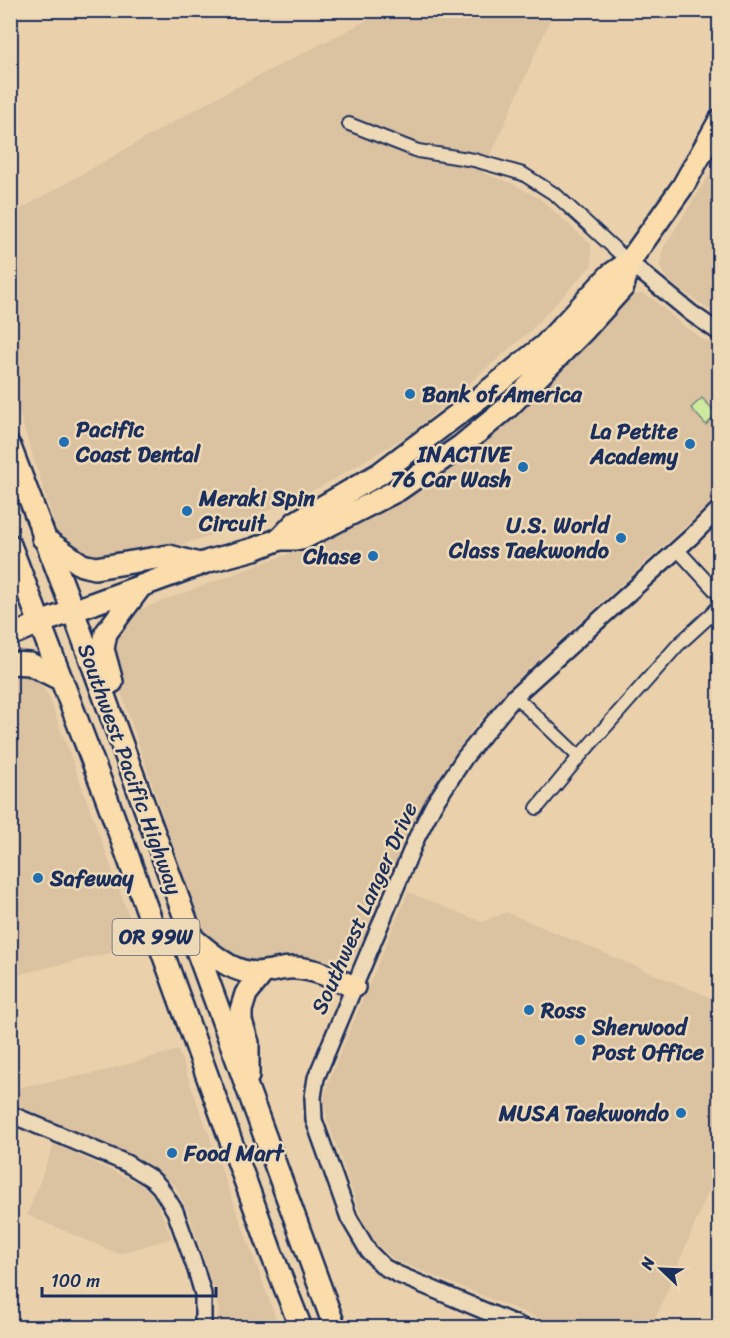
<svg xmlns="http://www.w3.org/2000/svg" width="730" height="1338" font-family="Sriracha,sans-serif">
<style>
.built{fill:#dbc2a1}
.green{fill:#cfe99f;stroke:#758c7e;stroke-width:1.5}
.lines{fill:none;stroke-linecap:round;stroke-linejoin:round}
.minor-casing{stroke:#1b2f5e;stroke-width:16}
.tertiary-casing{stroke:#1b2f5e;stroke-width:20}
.primary-casing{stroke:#1b2f5e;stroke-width:24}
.trunk-casing{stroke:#1b2f5e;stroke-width:26}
.minor{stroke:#eed9b7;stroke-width:12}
.tertiary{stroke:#eed9b7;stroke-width:15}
.primary{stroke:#fbddab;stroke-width:20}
.trunk{stroke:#fbddab;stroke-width:21}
.poi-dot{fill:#1f6fb2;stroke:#eed9b7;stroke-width:2}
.labels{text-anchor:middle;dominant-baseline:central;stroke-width:5;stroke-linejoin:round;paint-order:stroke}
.shield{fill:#eed9b7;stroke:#5a6279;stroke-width:1.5}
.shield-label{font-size:21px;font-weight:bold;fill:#1b2f5e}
.poi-label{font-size:22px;font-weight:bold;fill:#1b2f5e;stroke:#eed9b7;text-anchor:start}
.street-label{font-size:22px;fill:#1b2f5e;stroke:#eed9b7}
</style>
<rect width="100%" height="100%" fill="#ead1ac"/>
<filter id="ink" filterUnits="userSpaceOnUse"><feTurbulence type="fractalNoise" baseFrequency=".0167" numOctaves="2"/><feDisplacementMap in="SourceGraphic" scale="12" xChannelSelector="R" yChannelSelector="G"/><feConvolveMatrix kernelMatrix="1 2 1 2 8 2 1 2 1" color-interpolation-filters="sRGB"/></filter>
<g filter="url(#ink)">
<path class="built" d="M385,11H554L483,173L511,183L539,198L591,244L592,265L530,331L410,434L322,486L233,527L102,573L61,544L11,388L10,215L219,96Z
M719,159V317L669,281L663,273L660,265L664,247Z
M634,294H643L653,299L681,324L707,342L719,348L720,491L714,500L515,681L478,722L443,770L414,820L357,951L350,960L342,965L334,968L242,963L209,943L202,931L111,663L112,635L128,614L285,555L386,503L628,297Z
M14,669L38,680L49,697L140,946L11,976L10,670Z
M408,892L482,922L506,912L719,1001V1166L652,1327H560L395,1260L379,1246L365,1227L327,1119L324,1100L328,1082Z
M178,1050L279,1327H216L219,1311L213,1287L189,1214L175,1186L145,1162L13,1108L20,1087L96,1073Z
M54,1144L138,1183L150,1192L157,1203L172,1238L119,1254L27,1215Z"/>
<path class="green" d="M702,398L717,414L706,425L691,408Z"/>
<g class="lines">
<defs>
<path id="minor" d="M349,124L418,151L474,160L523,174L556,195L629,262
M677,549L720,596
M515,696L579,757L678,645L713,613L720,604
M537,808L579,757"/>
<path id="tertiary" d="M629,262L691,313L720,333
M10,1114L126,1163L152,1179L160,1187L175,1211L196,1270L203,1294V1328
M525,1328L397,1274L384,1267L369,1252L349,1218L314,1120L313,1097L316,1078L417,837L434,804L465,757L515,696L691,537L720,508"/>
<path id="primary" d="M10,636L40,623"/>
<path id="trunk" d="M10,447L73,611L335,1328
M43,538L82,565L95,568L169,556L199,564
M280,539L296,522L379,474L482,396L545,345L610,275L629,262L683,186L720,120
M10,545L106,796L271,1252L301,1328
M40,623L209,561L254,549L280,539H302L398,490L461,446L508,407L585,329L623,287L629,262
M10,663L30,664L62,680
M112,682L103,649L106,633L141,586
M191,937C212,954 235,977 264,972C275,971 285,967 296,968C316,969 336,979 354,987
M248,1076V1043L241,1021V1010L246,994L263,973"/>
</defs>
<use href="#minor" class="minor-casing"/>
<use href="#tertiary" class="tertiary-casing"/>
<use href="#primary" class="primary-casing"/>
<use href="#trunk" class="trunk-casing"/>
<use href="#minor" class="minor"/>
<use href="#tertiary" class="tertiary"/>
<use href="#primary" class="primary"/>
<use href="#trunk" class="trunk"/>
</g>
</g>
<g class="poi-dot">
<circle cx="410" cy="394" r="6"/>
<circle cx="64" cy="442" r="6"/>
<circle cx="690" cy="444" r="6"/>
<circle cx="523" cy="467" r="6"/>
<circle cx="187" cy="511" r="6"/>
<circle cx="621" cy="538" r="6"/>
<circle cx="373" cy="556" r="6"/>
<circle cx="38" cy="878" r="6"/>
<circle cx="529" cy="1010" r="6"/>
<circle cx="580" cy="1040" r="6"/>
<circle cx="681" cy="1113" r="6"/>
<circle cx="172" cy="1153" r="6"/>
</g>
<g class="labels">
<rect class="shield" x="112.5" y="919" width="87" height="36" rx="4.5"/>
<g class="shield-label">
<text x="156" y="937">OR 99W</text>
</g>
<g class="poi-label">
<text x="422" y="394">Bank of America</text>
<text x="76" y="429">Pacific<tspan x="76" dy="25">Coast Dental</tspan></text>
<text x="678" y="431" text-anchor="end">La Petite<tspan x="678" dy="25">Academy</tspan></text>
<text x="511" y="454" text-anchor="end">INACTIVE<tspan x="511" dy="25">76 Car Wash</tspan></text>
<text x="199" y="498">Meraki Spin<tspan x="199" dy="25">Circuit</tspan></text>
<text x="609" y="525" text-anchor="end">U.S. World<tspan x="609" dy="25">Class Taekwondo</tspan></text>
<text x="361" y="556" text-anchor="end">Chase</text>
<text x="50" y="878">Safeway</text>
<text x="541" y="1010">Ross</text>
<text x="592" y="1027">Sherwood<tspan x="592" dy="25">Post Office</tspan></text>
<text x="669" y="1113" text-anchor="end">MUSA Taekwondo</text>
<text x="184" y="1153">Food Mart</text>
</g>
<g class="street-label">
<text transform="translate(130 769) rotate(70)">Southwest Pacific Highway</text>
<text transform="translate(364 908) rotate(-66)">Southwest Langer Drive</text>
</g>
</g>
<rect width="730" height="1338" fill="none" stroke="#eed9b7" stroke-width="36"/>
<rect x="18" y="18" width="694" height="1302" fill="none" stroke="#1b2f5e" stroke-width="2" filter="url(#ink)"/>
<g transform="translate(661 1269) rotate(293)" stroke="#eed9b7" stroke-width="4.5" paint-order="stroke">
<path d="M0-4.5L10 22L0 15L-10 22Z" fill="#1b2f5e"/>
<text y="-9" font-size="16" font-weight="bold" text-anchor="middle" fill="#1b2f5e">N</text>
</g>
<path d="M42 1287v9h174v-9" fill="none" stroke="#1b2f5e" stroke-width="3"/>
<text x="51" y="1287" font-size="18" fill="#1b2f5e" stroke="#eed9b7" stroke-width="4.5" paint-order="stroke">100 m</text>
</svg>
